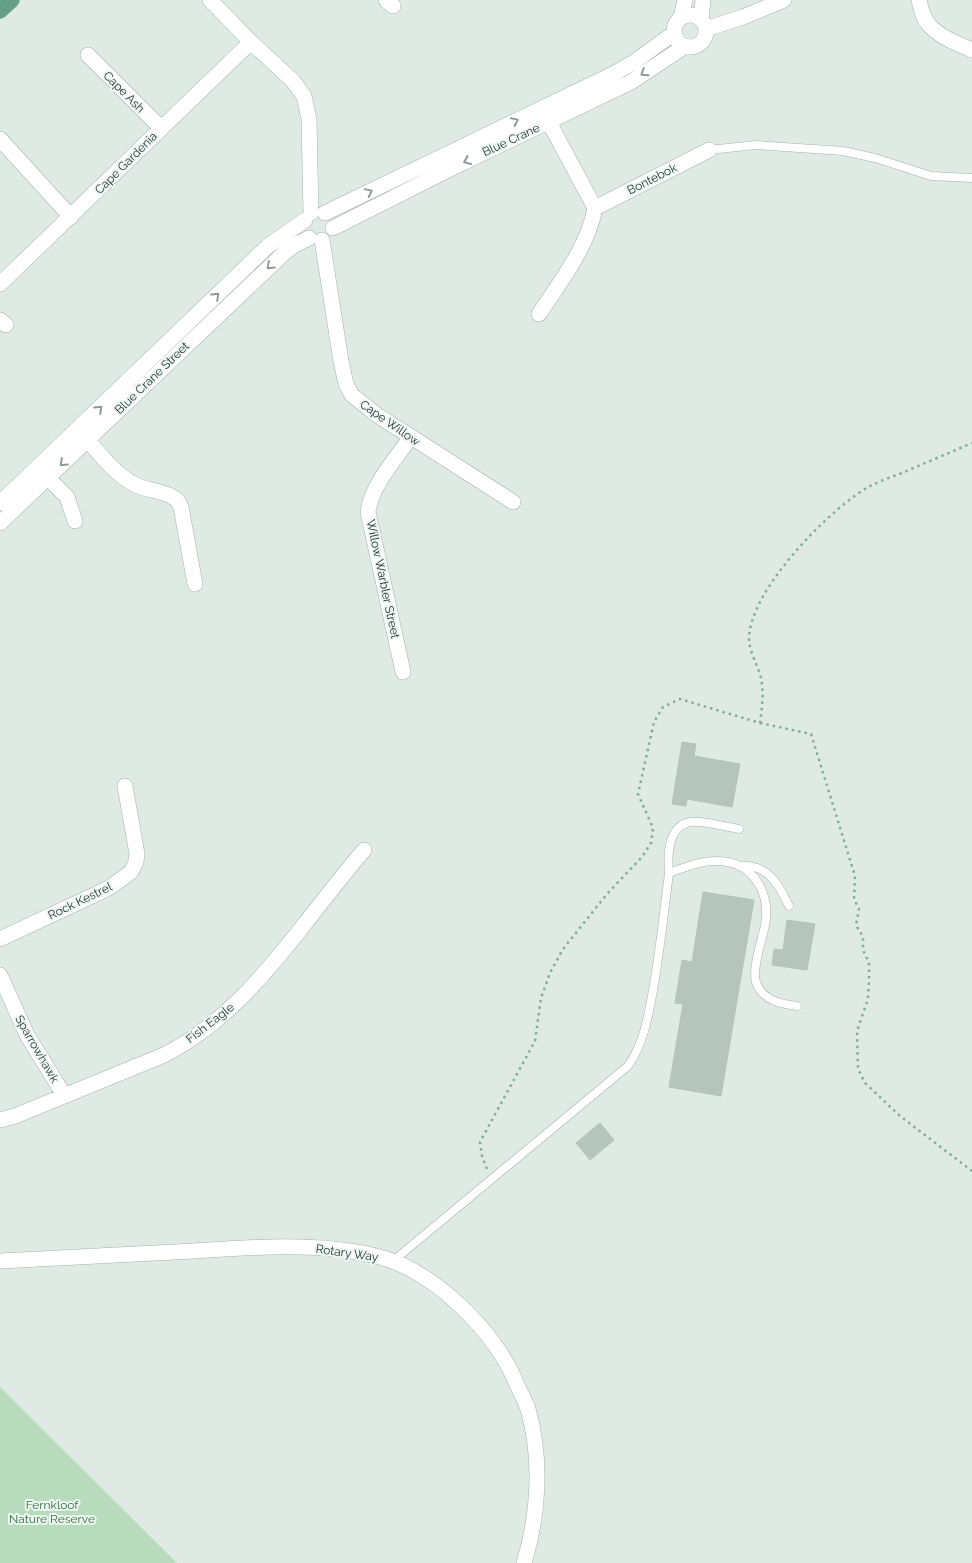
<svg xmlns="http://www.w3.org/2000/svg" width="972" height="1563" font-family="Raleway,sans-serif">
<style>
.green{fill:#b9dbbd}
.building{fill:#b5c5bd;stroke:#b2c4ba}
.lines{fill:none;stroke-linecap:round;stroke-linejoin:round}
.lane-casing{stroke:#a3b2aa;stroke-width:9}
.street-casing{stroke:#a3b2aa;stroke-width:16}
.primary-casing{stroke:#bcc4c1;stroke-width:16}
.path{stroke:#81ad99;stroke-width:2.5;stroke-dasharray:2.5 4;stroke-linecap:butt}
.lane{stroke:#fff;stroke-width:8}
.street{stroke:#fff;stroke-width:15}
.primary{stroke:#659f88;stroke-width:15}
.oneway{stroke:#909c98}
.labels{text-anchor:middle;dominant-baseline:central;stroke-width:4;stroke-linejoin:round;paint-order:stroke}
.street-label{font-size:12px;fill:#213a30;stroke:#f0f7f2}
.park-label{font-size:12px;fill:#2c703d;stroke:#f0f7f2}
</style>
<rect width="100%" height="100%" fill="#e0eae4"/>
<path class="green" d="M0,1387L177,1563H0Z"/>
<path class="building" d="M682,742L696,744L694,756L740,764L732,807L687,799L686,806L672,804Z
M703,892L754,900L721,1096L669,1087L683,1004L675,1003L682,960L692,962Z
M787,920L815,924L807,970L772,965L774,949L783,950Z
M600,1123L614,1140L590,1160L576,1143Z"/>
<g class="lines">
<defs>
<path id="lane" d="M709,150L756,145L843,151L875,158L931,176L972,178
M739,866C768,864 778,883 789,906
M669,873C667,851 669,818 700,822C713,823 726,827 739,829
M393,1261L628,1066C644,1043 648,1017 653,990C660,951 664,912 669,873C684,868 701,860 717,861C753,861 771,893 765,925C762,940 752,968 756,982C762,1000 780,1004 797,1006"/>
<path id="street" d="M210,0L251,42L293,81L304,96L309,119L311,213
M386,0L393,6
M919,0C921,9 923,19 930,26C940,37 958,44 972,50
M674 31a16 16 0 1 1 32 0a16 16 0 1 1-32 0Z
M681,18L685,0
M701,19L703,0
M706,29L743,17L784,0
M88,55L161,128
M0,139L71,217
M595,208L709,150
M325,213L615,73L634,62L674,33
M333,228L450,169L631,82L685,46
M322,240L341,361L346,384L352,395L377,415L513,502
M0,284L251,42
M539,314C560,282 588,247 595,208L544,113
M0,320L6,325
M82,434C98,451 115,476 138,486C152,492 176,491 181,507L195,584
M48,478L67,497L75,521
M0,503L268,246L305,220
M0,523L282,255L293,246L309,238
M403,672L368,512C371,486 396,458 411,437
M0,939L109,888L131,872L136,862L137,854L125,786
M0,975L27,1035L64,1095
M0,1120L15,1116L164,1055C221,1026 261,979 300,930C321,903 342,876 364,850
M0,1261C65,1258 129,1254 194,1251C251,1247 319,1242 376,1256C432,1269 497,1332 517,1385C521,1393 525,1401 528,1409C542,1459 539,1514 524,1563"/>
<path id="primary" d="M0,11L12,0"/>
</defs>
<use href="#lane" class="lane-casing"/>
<use href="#street" class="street-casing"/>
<use href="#primary" class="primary-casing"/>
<path class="path" d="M760,723L811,734L855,876L854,899L859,909L856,925L863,937V950L869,963V980L868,999L857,1031L858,1069L865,1083L900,1116L972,1171
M487,1169L482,1156L480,1142L535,1041L541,998L550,973L563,949L607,894L642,857L651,843L653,828L638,794L654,722L663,707L680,699L760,723C762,708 764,693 761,678C758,665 749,652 749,638C750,590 830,508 870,486C880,481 891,477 902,473C925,463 949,453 972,443"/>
<use href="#lane" class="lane"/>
<use href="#street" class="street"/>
<use href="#primary" class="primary"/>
</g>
<defs><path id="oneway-chevron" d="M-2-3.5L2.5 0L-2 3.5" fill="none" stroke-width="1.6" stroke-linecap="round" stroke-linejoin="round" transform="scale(1.25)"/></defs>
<g class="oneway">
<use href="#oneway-chevron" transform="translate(644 73) rotate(147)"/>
<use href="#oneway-chevron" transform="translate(515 121) rotate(-26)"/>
<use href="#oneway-chevron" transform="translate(467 161) rotate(155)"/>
<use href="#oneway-chevron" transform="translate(369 192) rotate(-26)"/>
<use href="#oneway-chevron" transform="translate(270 266) rotate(137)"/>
<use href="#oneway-chevron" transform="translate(216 296) rotate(-44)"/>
<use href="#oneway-chevron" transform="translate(99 409) rotate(-44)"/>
<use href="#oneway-chevron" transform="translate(63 463) rotate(137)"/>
</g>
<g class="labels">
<g class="street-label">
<text transform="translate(124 92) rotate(45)">Cape Ash</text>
<text transform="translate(511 140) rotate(-25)">Blue Crane</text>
<text transform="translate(126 163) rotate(-45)">Cape Gardenia</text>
<text transform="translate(652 179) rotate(-27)">Bontebok</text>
<text transform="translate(152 378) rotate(-44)">Blue Crane Street</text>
<text transform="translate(390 423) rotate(35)">Cape Willow</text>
<text transform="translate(383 579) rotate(78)">Willow Warbler Street</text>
<text transform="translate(80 901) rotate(-26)">Rock Kestrel</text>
<text transform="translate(210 1023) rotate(-38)">Fish Eagle</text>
<text transform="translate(37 1049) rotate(60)">Sparrowhawk</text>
<text transform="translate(347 1253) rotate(8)">Rotary Way</text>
</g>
<g class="park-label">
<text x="52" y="1505">Fernkloof<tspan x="52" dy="14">Nature Reserve</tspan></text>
</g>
</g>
</svg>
